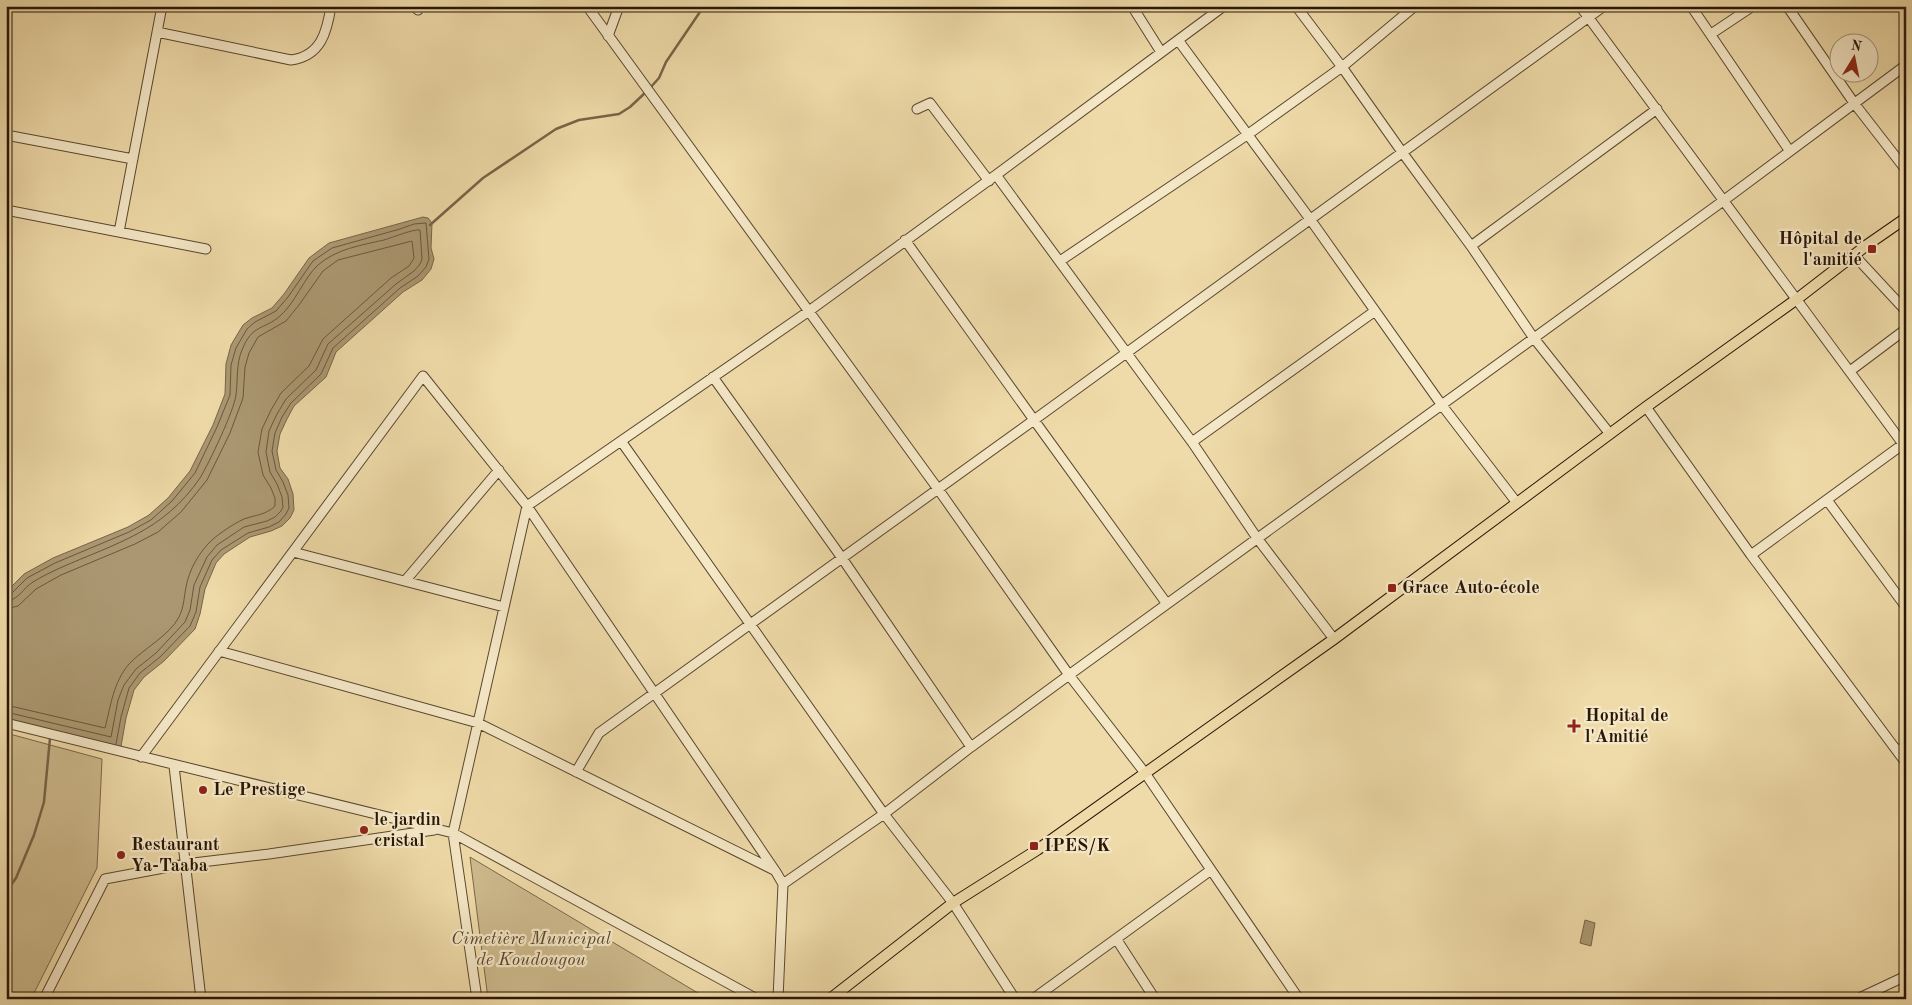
<svg xmlns="http://www.w3.org/2000/svg" width="1912" height="1005" font-family="'Old Standard TT',serif">
<style>
.green{fill:#cdba8d;stroke:#7a684a}
.water{fill:#ab9872;stroke:#776447}
.lines{fill:none;stroke-linecap:round;stroke-linejoin:round}
.shore{stroke:#6a573c;stroke-width:1}
.stream{stroke:#776447;stroke-width:2.5}
.minor-casing{stroke:#5a4730;stroke-width:11}
.major-casing{stroke:#281607;stroke-width:12}
.minor{stroke:#f5e8c7;stroke-width:9}
.major{stroke:#efdba9;stroke-width:10}
.poi-dot{fill:#8f2418;stroke:#f5e8c7;stroke-width:2}
.labels{text-anchor:middle;dominant-baseline:central;stroke-width:4.5;stroke-linejoin:round;paint-order:stroke}
.poi-label{font-size:18px;font-weight:bold;fill:#281607;stroke:#f5e8c7;text-anchor:start}
.park-label{font-size:18px;font-style:italic;fill:#5a472f;stroke:#f5e8c7}
</style>
<rect width="100%" height="100%" fill="#efdba9"/>
<filter id="stains"><feTurbulence type="fractalNoise" baseFrequency=".004" numOctaves="4"/><feColorMatrix values="0 0 0 0 .2 0 0 0 0 .09 0 0 0 0 .02 0 0 0 .5 -.17"/></filter>
<radialGradient id="worn" r=".72"><stop offset=".6" stop-color="#630" stop-opacity="0"/><stop offset="1" stop-color="#630" stop-opacity=".3"/></radialGradient>
<path class="green" d="M6,733L102,759L97,868L31,999H6Z
M470,857L708,999H488Z"/>
<path class="water" d="M423,217L428,218L432,223L431,248L434,259L431,269L422,280L403,292L336,352L326,377L294,406L287,419L280,434L277,451L280,468L288,479L293,494L294,510L290,518L282,526L271,531L250,537L224,554L216,563L205,589L200,614L195,629L164,661L144,677L134,690L126,718L120,752L6,723V592L24,574L53,558L128,527L149,515L168,498L190,471L213,425L225,394L226,364L231,345L243,325L252,318L272,308L284,294L309,258L329,243Z
M1585,920L1595,923L1591,946L1580,943Z"/>
<g class="lines">
<path class="shore" d="M6,595L11,594L27,578L55,563L129,532L151,520L172,501L195,473L217,427L230,395L231,365L236,348L247,329L255,322L276,311L288,297L313,261L332,248L400,229L414,224L426,223L429,259L426,267L418,276L400,288L333,348L321,374L291,403L282,417L275,433L272,451L276,470L283,482L288,495L289,508L286,514L279,522L269,527L248,533L221,550L212,560L200,587L196,612L190,626L160,657L140,673L129,688L121,717L116,744
M6,601C18,601 23,588 33,582C41,577 51,572 60,568C116,543 163,532 200,478C209,463 234,411 236,395C238,380 236,364 242,350C252,324 264,330 280,316C296,302 303,279 318,265C336,249 362,245 384,240C394,237 413,229 420,230L422,259L420,264L414,271L396,284L328,344L316,370L286,399L277,414L269,431L266,452L270,472L277,484L282,497L283,507L281,511L275,517L267,521L244,527L217,545L207,557L194,585L190,610L185,622L156,653L136,669L124,685L118,700L111,737L6,712
M6,609L18,606L36,589L61,575L135,544L158,532L181,512L207,480L230,433L243,398L245,367L249,353L258,337L286,321L299,305L323,271L338,260L412,241L414,258L409,266L391,278L323,339L309,366L281,393L271,410L262,429L258,452L263,475L271,488L275,498V506C266,515 255,515 244,519C233,524 220,533 212,540C199,552 189,570 186,587C184,597 184,607 179,617C170,635 143,649 129,664C113,683 111,705 105,728L6,705"/>
<path class="stream" d="M650,88L659,78L666,62L704,6
M430,225L483,178L556,129L579,120L619,114L630,107L646,92
M6,892L16,878L34,835L44,802L50,738"/>
<defs>
<path id="minor" d="M413,6L418,10L419,6
M587,6L938,489L1069,675L1145,773L1299,999
M1132,6L1161,52
M1296,6L1342,67L1402,152L1471,246L1533,337L1610,434
M1580,6L1906,448
M1691,6L1789,150
M1787,6L1854,103L1906,170
M157,32L291,60C321,56 327,32 331,6
M1711,34L1753,6
M608,36L619,6
M1178,40L1310,219L1441,404L1517,503
M917,109L930,103L989,181
M6,135L133,159
M996,175L1192,442L1257,538L1334,639
M6,210L206,249
M119,232L162,6
M905,240L1034,420L1167,604
M1471,246L1657,109
M1854,255L1906,311
M1060,261L1247,135L1342,67L1415,6
M1850,371L1906,329
M713,377L842,558L971,747
M1646,407L1751,555L1906,763
M621,441L884,814L953,903L1015,999
M1192,442L1375,311
M1827,500L1906,607
M293,552L504,607
M1751,555L1906,442
M405,581L499,470
M219,651L478,723L774,870
M6,723L453,833L757,999
M1897,751L1906,746
M141,757L423,376L527,506L776,872L783,884L778,999
M174,766L201,999
M576,772L599,733L1034,420L1604,6
M783,884L884,814L971,747L1069,675L1723,201L1906,65
M1117,940L1155,999
M44,999L105,879L185,864L269,854L434,830
M477,999L453,833L527,506L809,311L996,175L1224,6
M1033,999L1211,870
M1857,999L1906,976"/>
<path id="major" d="M830,999L953,903L1037,850L1334,639L1646,407L1797,299L1867,245L1906,218"/>
</defs>
<use href="#minor" class="minor-casing"/>
<use href="#major" class="major-casing"/>
<use href="#minor" class="minor"/>
<use href="#major" class="major"/>
</g>
<g class="poi-dot">
<rect x="1867" y="244" width="10" height="10" rx="2.5"/>
<rect x="1387" y="583" width="10" height="10" rx="2.5"/>
<path d="M1571.5 718.5h5v5h5v5h-5v5h-5v-5h-5v-5h5z"/>
<circle cx="203" cy="790" r="5"/>
<circle cx="364" cy="830" r="5"/>
<rect x="1029" y="841" width="10" height="10" rx="2.5"/>
<circle cx="121" cy="855" r="5"/>
</g>
<g class="labels">
<g class="poi-label">
<text x="1862" y="239" text-anchor="end">Hôpital de<tspan x="1862" dy="21">l'amitié</tspan></text>
<text x="1402" y="588">Grace Auto-école</text>
<text x="1585" y="716">Hopital de<tspan x="1585" dy="21">l'Amitié</tspan></text>
<text x="213" y="790">Le Prestige</text>
<text x="374" y="820">le jardin<tspan x="374" dy="21">cristal</tspan></text>
<text x="131" y="845">Restaurant<tspan x="131" dy="21">Ya-Taaba</tspan></text>
<text x="1044" y="846">IPES/K</text>
</g>
<g class="park-label">
<text x="531" y="939">Cimetière Municipal<tspan x="531" dy="21">de Koudougou</tspan></text>
</g>
</g>
<rect width="1912" height="1005" fill="none" stroke="#efdba9" stroke-width="25"/>
<rect x="8" y="8" width="1897" height="990" fill="none" stroke="#281607" stroke-width="2.5"/>
<rect x="12" y="12" width="1887" height="980" fill="none" stroke="#281607"/>
<g transform="translate(1854 58) rotate(10)"><circle r="24" fill="#f5e8c7" stroke="#a3947a"/>
<path d="M0-4L9 19L0 12L-9 19Z" fill="#8f2418"/>
<text y="-8" font-size="14" font-weight="bold" text-anchor="middle" fill="#281607">N</text>
</g>
<rect width="100%" height="100%" filter="url(#stains)"/>
<rect width="100%" height="100%" fill="url(#worn)"/>
</svg>
